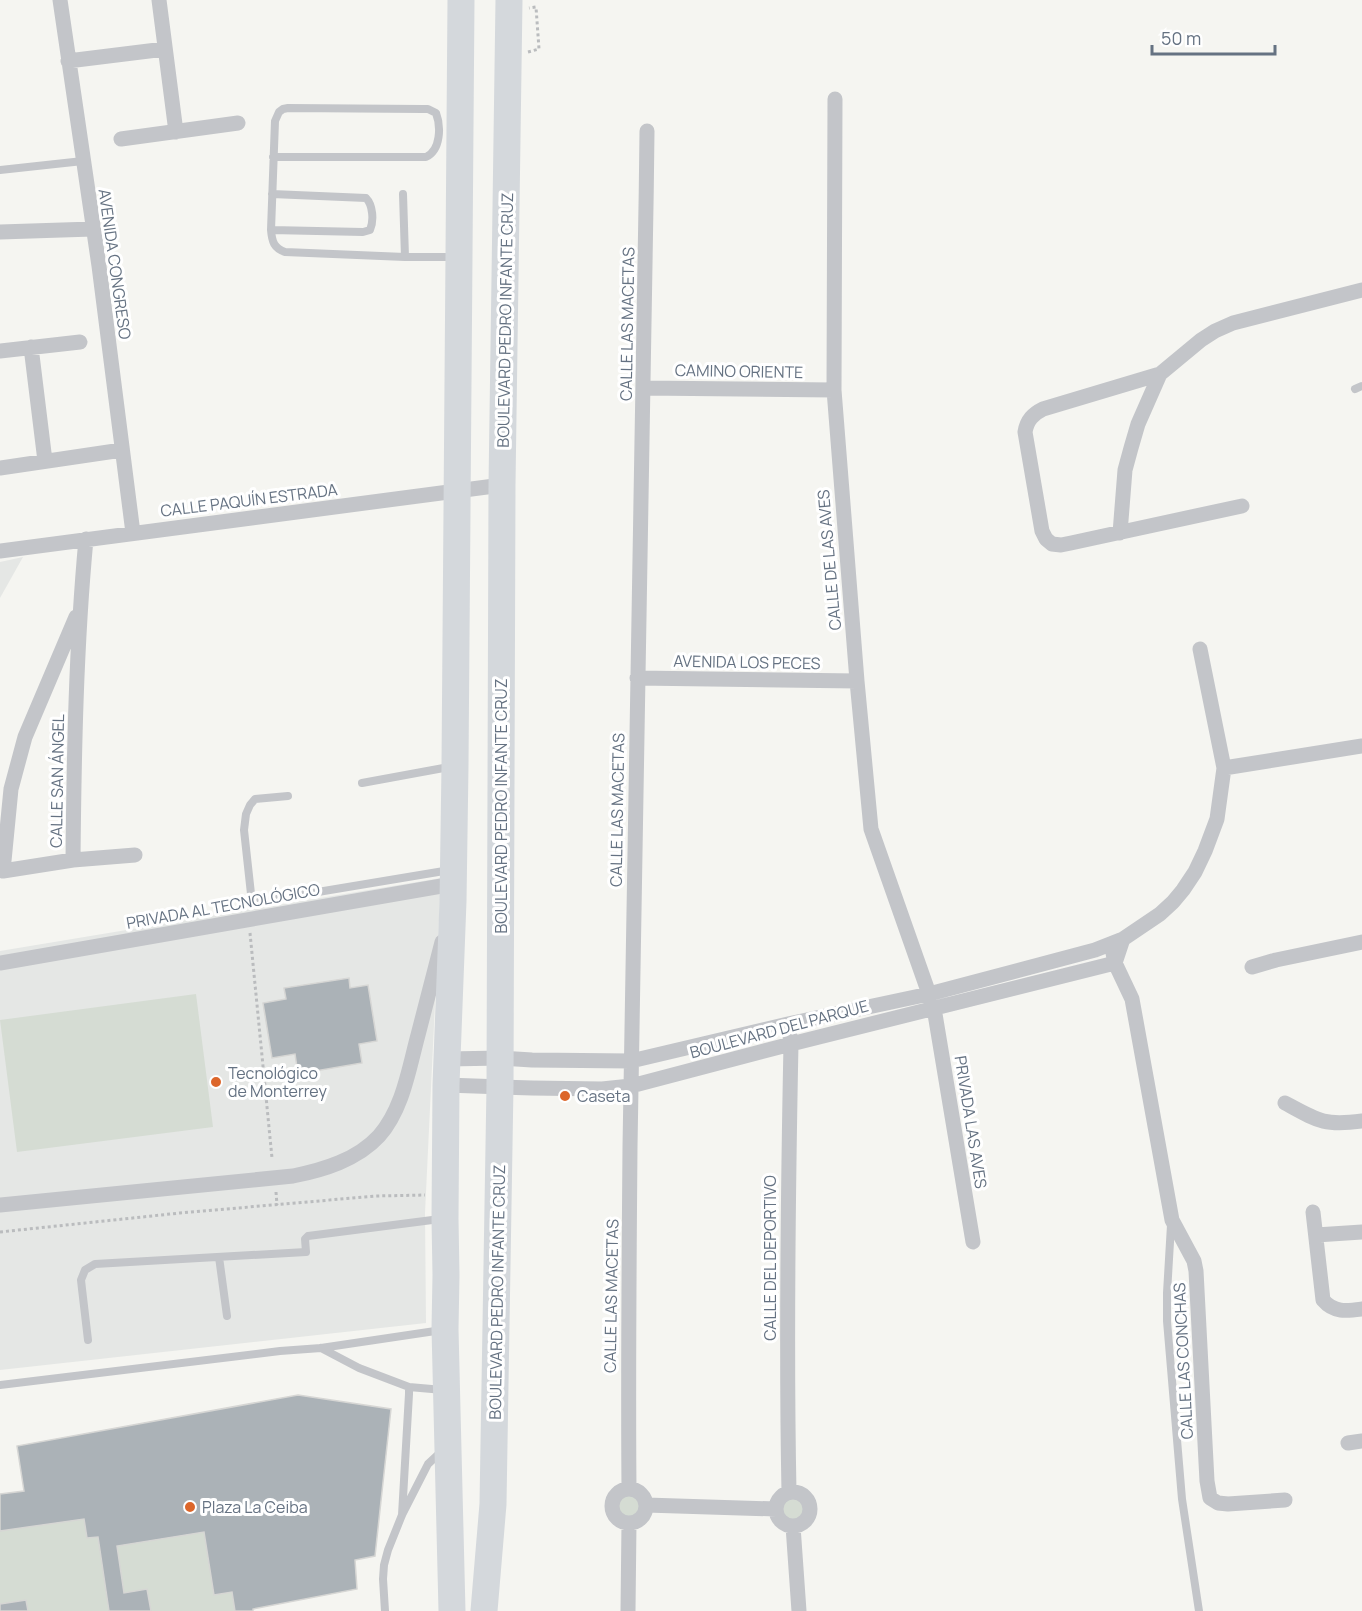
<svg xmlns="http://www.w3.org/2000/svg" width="1362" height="1611" font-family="Manrope,sans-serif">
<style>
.built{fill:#e5e7e5}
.green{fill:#d5dcd3}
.building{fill:#abb2b7;stroke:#d6d6d4;stroke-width:1.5}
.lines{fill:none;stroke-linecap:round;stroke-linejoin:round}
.path{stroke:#babcbe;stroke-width:3;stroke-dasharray:3 3;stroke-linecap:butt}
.lane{stroke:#c3c5c9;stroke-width:8}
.street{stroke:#c3c5c9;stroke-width:15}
.highway{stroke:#d4d8dc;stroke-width:27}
.poi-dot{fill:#dc662a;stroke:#fff;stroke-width:2}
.labels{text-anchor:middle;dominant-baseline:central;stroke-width:6;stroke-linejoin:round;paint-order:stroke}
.street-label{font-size:16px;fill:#657282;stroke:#fff}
.poi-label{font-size:16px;fill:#657282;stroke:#fff;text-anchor:start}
</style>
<rect width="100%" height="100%" fill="#f5f5f1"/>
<path class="built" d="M23,557L0,598V562Z
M441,878L425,1213L426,1323L0,1370V951Z"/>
<path class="green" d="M196,994L213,1127L17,1152L0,1020Z
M618 1506a11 11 0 1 1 22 0a11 11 0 1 1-22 0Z
M782 1509a11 11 0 1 1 22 0a11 11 0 1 1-22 0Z
M84,1519L87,1538L98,1537L109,1611H28L26,1600L0,1604V1531Z
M204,1532L232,1592L235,1611H151L147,1589L124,1593L117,1546Z"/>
<path class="building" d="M349,978L350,988L368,985L377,1041L359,1044L362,1063L298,1074L295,1054L272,1058L263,1003L286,999L284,988Z
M298,1395L391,1409L375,1556L355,1560L357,1589L253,1609V1611H235L232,1592L214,1595L204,1532L117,1546L124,1593L147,1589L151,1611H109L98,1537L87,1538L84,1519L0,1531V1494L24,1491L17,1446Z
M26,1600L28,1611H0V1604Z"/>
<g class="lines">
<path class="path" d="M528,52L539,49L536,7L529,8
M250,933L272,1158
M276,1192L277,1205
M0,1232L180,1213L376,1196L425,1195"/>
<path class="lane" d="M273,157H426C441,150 441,126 436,113L428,109H423L288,108L283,109L279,112L275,121L271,230C272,242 274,248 285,252L405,257
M0,170L83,161
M403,194L405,257H455
M271,230L363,232L370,230C374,221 373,205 366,198L272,194
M1355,389L1362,386
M362,783L449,767
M288,796L255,799L250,805L246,814L244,830L252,903L450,870
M1171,1225L1167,1293V1321L1182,1499L1199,1611
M219,1257L227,1316
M88,1340L82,1289L81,1280L85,1270L95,1264L306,1252L305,1239L308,1236L440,1219
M321,1348L359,1368L409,1387V1394L402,1515
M0,1385L280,1351L321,1348L442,1330
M409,1387L443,1390
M385,1611L383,1579L384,1565L388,1550L402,1515L428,1464L442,1451"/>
<path class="street" d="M60,0L99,266L133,533
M159,0L176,132
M68,61L165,49
M835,99L834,390L857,681L871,829L934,1008L973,1242
M121,139L238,123
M0,232L93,229
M31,347L45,461
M0,351L80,342
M1160,374L1043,409C1033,414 1027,420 1025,432L1042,531L1046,539L1052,544L1061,545L1071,543L1242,506
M644,388L834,390
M0,468L122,450
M1120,533L1125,470L1131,448L1138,424L1160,374L1201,340L1215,331L1233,323L1362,290
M0,551L502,485
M637,678L857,681
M1224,768L1362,746
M73,860C74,753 76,646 86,539
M3,871L11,789L25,737L76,617
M3,871L73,860L135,855
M1113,953L1115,963L1132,999L1172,1220L1194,1261L1196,1271L1207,1481L1210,1498L1218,1503L1228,1504L1285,1500
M0,963L453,884
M1252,967L1276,960L1362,942
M448,1059L501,1058L532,1060L631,1061L788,1024L929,994L1095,950L1123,939L1160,914L1173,902L1183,890L1195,872L1205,851L1217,819L1224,768L1200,649
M446,1085L532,1088L602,1089L631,1086L791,1044L1115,963L1123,939
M1285,1103C1318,1121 1324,1126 1362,1121
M0,1205L293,1176C323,1170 357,1160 379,1136C403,1109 409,1068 418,1035C426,1004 434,973 442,942
M1313,1212L1323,1300C1334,1313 1347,1311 1362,1309
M1316,1235L1362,1232
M1348,1443L1362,1441
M612 1506a17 17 0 1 1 34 0a17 17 0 1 1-34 0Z
M629,1489C628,1375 629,1261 630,1147C634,809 643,470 647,131
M776 1509a17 17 0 1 1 34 0a17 17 0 1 1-34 0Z
M789,1492C786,1343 788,1193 791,1044L790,1036
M646,1505L776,1509
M793,1526L799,1611
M628,1611L629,1523"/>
<path class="highway" d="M452,1611L445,1329L446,1275L445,1219L446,1085L453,901L455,766L461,0
M484,1611L493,1504L500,1086L502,485L509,0"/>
</g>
<g class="poi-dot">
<circle cx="216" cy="1082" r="6"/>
<circle cx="565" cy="1096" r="6"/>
<circle cx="190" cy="1507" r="6"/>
</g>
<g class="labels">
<g class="street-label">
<text transform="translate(115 264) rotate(82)">AVENIDA CONGRESO</text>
<text transform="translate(505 320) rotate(-89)">BOULEVARD PEDRO INFANTE CRUZ</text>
<text transform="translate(627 324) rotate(-89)">CALLE LAS MACETAS</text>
<text transform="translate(739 371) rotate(1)">CAMINO ORIENTE</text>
<text transform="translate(249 500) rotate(-7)">CALLE PAQUÍN ESTRADA</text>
<text transform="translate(829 560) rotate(-95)">CALLE DE LAS AVES</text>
<text transform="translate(747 662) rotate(1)">AVENIDA LOS PECES</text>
<text transform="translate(57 781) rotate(-89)">CALLE SAN ÁNGEL</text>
<text transform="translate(501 806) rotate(-90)">BOULEVARD PEDRO INFANTE CRUZ</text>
<text transform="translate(617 810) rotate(-89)">CALLE LAS MACETAS</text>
<text transform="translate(223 906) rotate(-10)">PRIVADA AL TECNOLÓGICO</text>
<text transform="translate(779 1029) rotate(-15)">BOULEVARD DEL PARQUE</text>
<text transform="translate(971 1122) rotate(81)">PRIVADA LAS AVES</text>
<text transform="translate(770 1258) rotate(-90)">CALLE DEL DEPORTIVO</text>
<text transform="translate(497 1292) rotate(-89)">BOULEVARD PEDRO INFANTE CRUZ</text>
<text transform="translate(611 1296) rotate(-89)">CALLE LAS MACETAS</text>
<text transform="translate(1183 1361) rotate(-93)">CALLE LAS CONCHAS</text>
</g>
<g class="poi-label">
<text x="228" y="1073">Tecnológico<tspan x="228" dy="18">de Monterrey</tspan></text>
<text x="577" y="1096">Caseta</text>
<text x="202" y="1507">Plaza La Ceiba</text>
</g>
</g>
<path d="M1152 45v9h123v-9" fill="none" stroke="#657282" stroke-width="3"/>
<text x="1161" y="45" font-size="18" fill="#657282" stroke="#ffffff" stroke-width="4.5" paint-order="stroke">50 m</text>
</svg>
